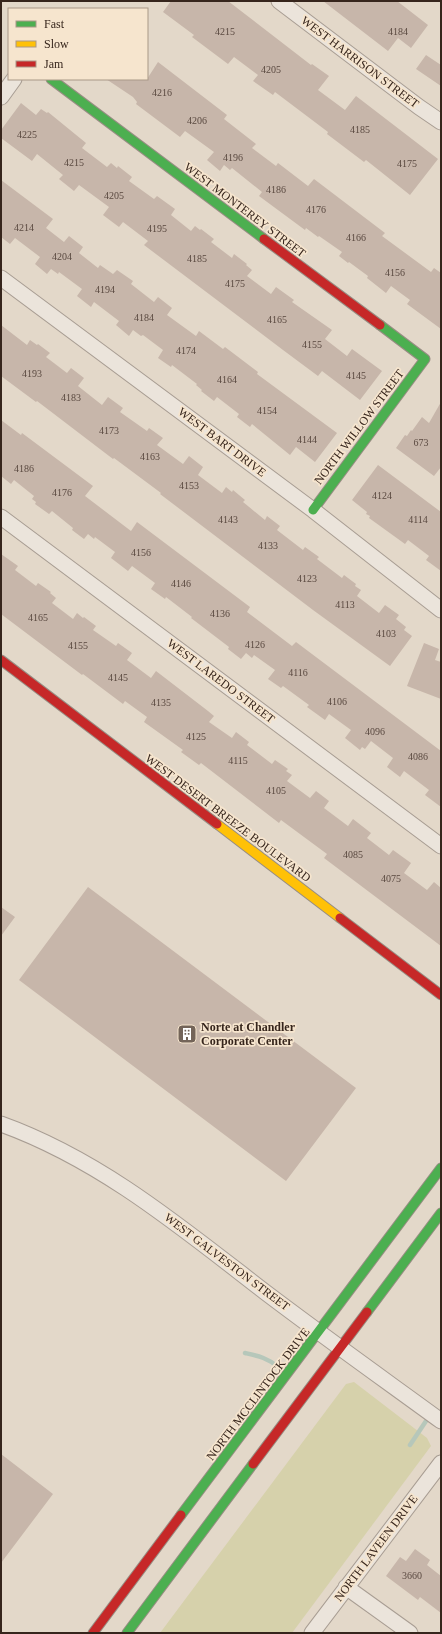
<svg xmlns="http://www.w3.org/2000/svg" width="442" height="1634" font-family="Georgia,serif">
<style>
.green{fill:#d6d1ab}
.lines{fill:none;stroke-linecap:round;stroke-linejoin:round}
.stream{stroke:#b6c7ba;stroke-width:4.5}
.building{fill:#c7b6aa}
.street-casing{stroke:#a89d93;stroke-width:17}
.fast-casing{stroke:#978d83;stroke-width:11}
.slow-casing{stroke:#978d83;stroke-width:11}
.jam-casing{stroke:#978d83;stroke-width:11}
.street{stroke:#ebe4db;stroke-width:15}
.fast{stroke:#4caf50;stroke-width:9}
.slow{stroke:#ffc107;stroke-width:9}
.jam{stroke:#c62828;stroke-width:9}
.labels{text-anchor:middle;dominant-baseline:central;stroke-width:3.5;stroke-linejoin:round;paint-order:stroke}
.number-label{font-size:10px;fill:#5a4940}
.street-label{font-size:12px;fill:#36251c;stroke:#f6e5ce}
.poi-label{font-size:12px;font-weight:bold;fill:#36251c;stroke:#f6e5ce;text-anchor:start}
</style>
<rect width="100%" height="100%" fill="#e3d8c9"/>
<path class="green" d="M354,1382L427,1438L431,1446L292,1633H160L346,1384Z"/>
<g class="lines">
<path class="stream" d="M245,1353C258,1356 268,1358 278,1367
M410,1445L430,1415"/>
</g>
<path class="building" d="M171,1H228L311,65L312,64L329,76L318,90L345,110L356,96L438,159L410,195L366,160L364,162L327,134L328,132L275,92L273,95L253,81L258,75L234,57L228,64L192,37L194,35L163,12Z
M323,1H397L428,25L411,48L398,38L388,51Z
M426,55L441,65V86L416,69Z
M158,62L227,115L224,119L256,144L252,148L276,166L278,163L308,186L314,179L385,233L382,236L431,272L434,268L441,273V329L407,304L410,300L391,286L386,293L367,278L368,276L349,262L348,263L339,256L342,252L319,236L318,237L306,228L305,230L259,196L262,192L232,168L230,170L224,165L220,171L207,160L214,152L185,131L180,137L136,104L137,102L133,97L106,79H147Z
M21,103L36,115L41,109L47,113L48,112L86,143L82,148L107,167L111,163L117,168L118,166L132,177L129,181L154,199L157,196L175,209L171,215L191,231L195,226L200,230L201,229L214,239L211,242L232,258L234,254L247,264L246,265L252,270L247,276L271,294L276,287L294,300L292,302L332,330L325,339L347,356L352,349L382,371L360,400L322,371L318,376L283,350L144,245L148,241L123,222L119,227L103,215L109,207L79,185L74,191L59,179L63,175L37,154L32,161L1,138V130Z
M1,180L53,219L46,228L64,242L69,236L83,247L79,253L98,268L100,265L113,274L117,270L133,281L131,284L154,302L158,297L172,308L167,315L196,336L199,331L223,349L225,347L258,372L257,374L337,433L315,462L296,447L290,455L252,424L250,427L237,417L239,414L217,397L214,401L201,391L202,390L196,385L197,384L172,365L171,367L158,358L163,350L143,335L141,336L133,330L129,336L116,325L119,321L94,302L91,307L77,296L82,289L59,272L58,274L51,269L47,274L35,264L40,257L15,238L10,244L1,237Z
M1,325L27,345L30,340L37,345L38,344L50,353L46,357L67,373L71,368L84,378L78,386L102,405L108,397L123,408L120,412L147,431L149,428L163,438L157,445L183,464L189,456L203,467L198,475L222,493L226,487L232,492L233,490L245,500L243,502L265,520L267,516L280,526L277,530L303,550L305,547L319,557L317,559L342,578L344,575L356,584L355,586L361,590L357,596L379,613L385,605L399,615L396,619L406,627L404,630L412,636L390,666L313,610L160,494L161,493L114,458L113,459L37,401L36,402L1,376Z
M441,402V467L434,476L396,448L405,435L407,436L411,430L412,431L422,417L429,423Z
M1,420L21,435L22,433L93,486L85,496L131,531L137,522L250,607L247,612L292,646L296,642L441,751V807L425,795L429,790L404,771L400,777L387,767L393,758L371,741L365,749L362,747L360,750L345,738L351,730L329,714L325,720L307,707L309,705L283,686L281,688L268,679L275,670L254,655L252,658L246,653L241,659L228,649L229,647L191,618L192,617L166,597L165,599L151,589L155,583L132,566L128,571L111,558L115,552L95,537L94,539L88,534L84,539L72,530L73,528L52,511L49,514L35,504L36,502L32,499L34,496L14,480L11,484L1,476Z
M378,465L441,512V571L426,560L429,556L408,540L405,544L369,518L370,516L366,514L367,512L352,500Z
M1,554L18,566L15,570L36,586L38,583L51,592L50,593L56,598L52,603L73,619L77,613L83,618L84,617L96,626L93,630L116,646L118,643L132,653L127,660L151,678L156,671L208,711L214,716L209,722L232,738L236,732L249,742L247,745L272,764L275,760L288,769L286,771L292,775L287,781L310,798L316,791L329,801L324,808L348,826L353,819L371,833L367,838L389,855L393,850L411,863L404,873L427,890L434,882L441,888V946L324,858L327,854L281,820L279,823L201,763L199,765L181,752L183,750L144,722L147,717L125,701L123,704L83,674L82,675L1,614Z
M424,643L439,649L435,660L441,662V699L407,686Z
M88,887L356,1088L286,1181L19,980Z
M1,907L15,917L1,936Z
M1,1454L53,1494L1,1563Z
M415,1549L430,1560L427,1565L441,1576V1613L420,1597L418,1600L386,1576L400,1557L406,1561Z"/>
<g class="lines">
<defs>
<path id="street" d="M279,1L419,107L441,122
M1,97L14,79
M1,278L313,510L441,610
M1,517L441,846
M1,1124C101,1160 182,1228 265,1292C323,1336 382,1378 441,1421
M346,1587L410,1633
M312,1633L441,1463"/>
<path id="fast" d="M51,79L264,239
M313,510L425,359L380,325
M367,1312L441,1213
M181,1515L441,1168
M127,1633L253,1464"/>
<path id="slow" d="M217,824L340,918"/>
<path id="jam" d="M264,239L380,325
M1,660L217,824
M340,918L441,995
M253,1464L367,1312
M93,1633L181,1515"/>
</defs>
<use href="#street" class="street-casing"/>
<use href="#fast" class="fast-casing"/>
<use href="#slow" class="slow-casing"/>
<use href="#jam" class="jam-casing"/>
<use href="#street" class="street"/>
<use href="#fast" class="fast"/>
<use href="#slow" class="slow"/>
<use href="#jam" class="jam"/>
</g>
<defs>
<symbol id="building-square" viewBox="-11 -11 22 22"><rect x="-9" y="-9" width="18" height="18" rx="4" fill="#736459" stroke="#f6e5ce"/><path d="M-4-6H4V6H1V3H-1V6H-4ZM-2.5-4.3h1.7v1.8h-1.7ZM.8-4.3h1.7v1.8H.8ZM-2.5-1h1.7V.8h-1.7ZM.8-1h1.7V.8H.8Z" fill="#fff"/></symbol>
</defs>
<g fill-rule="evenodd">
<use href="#building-square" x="176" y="1023" width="22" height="22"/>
</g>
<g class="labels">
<g class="number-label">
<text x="225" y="31">4215</text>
<text x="398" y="31">4184</text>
<text x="271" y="69">4205</text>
<text x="162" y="92">4216</text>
<text x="197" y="120">4206</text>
<text x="360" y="129">4185</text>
<text x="27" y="134">4225</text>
<text x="233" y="157">4196</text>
<text x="74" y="162">4215</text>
<text x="407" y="163">4175</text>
<text x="276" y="189">4186</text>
<text x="114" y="195">4205</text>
<text x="316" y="209">4176</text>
<text x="24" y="227">4214</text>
<text x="157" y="228">4195</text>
<text x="356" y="237">4166</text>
<text x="62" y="256">4204</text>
<text x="197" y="258">4185</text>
<text x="395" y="272">4156</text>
<text x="235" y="283">4175</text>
<text x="105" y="289">4194</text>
<text x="144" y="317">4184</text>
<text x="277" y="319">4165</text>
<text x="312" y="344">4155</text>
<text x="186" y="350">4174</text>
<text x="32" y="373">4193</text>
<text x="356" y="375">4145</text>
<text x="227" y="379">4164</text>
<text x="71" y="397">4183</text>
<text x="267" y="410">4154</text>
<text x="109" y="430">4173</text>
<text x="307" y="439">4144</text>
<text x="421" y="442">673</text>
<text x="150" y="456">4163</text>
<text x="24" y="468">4186</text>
<text x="189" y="485">4153</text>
<text x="62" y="492">4176</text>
<text x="382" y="495">4124</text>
<text x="228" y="519">4143</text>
<text x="418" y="519">4114</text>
<text x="268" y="545">4133</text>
<text x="141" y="552">4156</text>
<text x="307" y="578">4123</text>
<text x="181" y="583">4146</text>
<text x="345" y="604">4113</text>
<text x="220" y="613">4136</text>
<text x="38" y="617">4165</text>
<text x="386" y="633">4103</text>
<text x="255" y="644">4126</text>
<text x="78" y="645">4155</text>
<text x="298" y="672">4116</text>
<text x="118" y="677">4145</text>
<text x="337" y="701">4106</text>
<text x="161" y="702">4135</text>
<text x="375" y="731">4096</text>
<text x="196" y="736">4125</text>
<text x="418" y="756">4086</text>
<text x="238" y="760">4115</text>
<text x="276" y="790">4105</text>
<text x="353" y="854">4085</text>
<text x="391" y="878">4075</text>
<text x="412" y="1575">3660</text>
</g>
<g class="street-label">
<text transform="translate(360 62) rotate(37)">WEST HARRISON STREET</text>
<text transform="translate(245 210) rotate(37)">WEST MONTEREY STREET</text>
<text transform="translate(359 427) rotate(-53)">NORTH WILLOW STREET</text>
<text transform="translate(222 442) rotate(37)">WEST BART DRIVE</text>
<text transform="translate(221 681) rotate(37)">WEST LAREDO STREET</text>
<text transform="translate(228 818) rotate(37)">WEST DESERT BREEZE BOULEVARD</text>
<text transform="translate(227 1262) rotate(37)">WEST GALVESTON STREET</text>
<text transform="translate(258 1394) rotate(-53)">NORTH MCCLINTOCK DRIVE</text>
<text transform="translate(376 1548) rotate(-53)">NORTH LAVEEN DRIVE</text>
</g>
<g class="poi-label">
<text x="201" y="1027">Norte at Chandler<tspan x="201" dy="14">Corporate Center</tspan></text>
</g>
</g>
<rect width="442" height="1634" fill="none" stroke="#36251c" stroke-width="4"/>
<rect x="8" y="8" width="140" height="72" fill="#f6e5ce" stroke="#a99887"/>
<rect x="16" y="21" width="20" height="6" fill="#4caf50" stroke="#a99887"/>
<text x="44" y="28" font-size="12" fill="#36251c">Fast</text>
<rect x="16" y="41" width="20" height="6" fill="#ffc107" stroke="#a99887"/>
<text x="44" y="48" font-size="12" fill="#36251c">Slow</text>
<rect x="16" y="61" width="20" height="6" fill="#c62828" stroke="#a99887"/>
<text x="44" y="68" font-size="12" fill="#36251c">Jam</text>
</svg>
